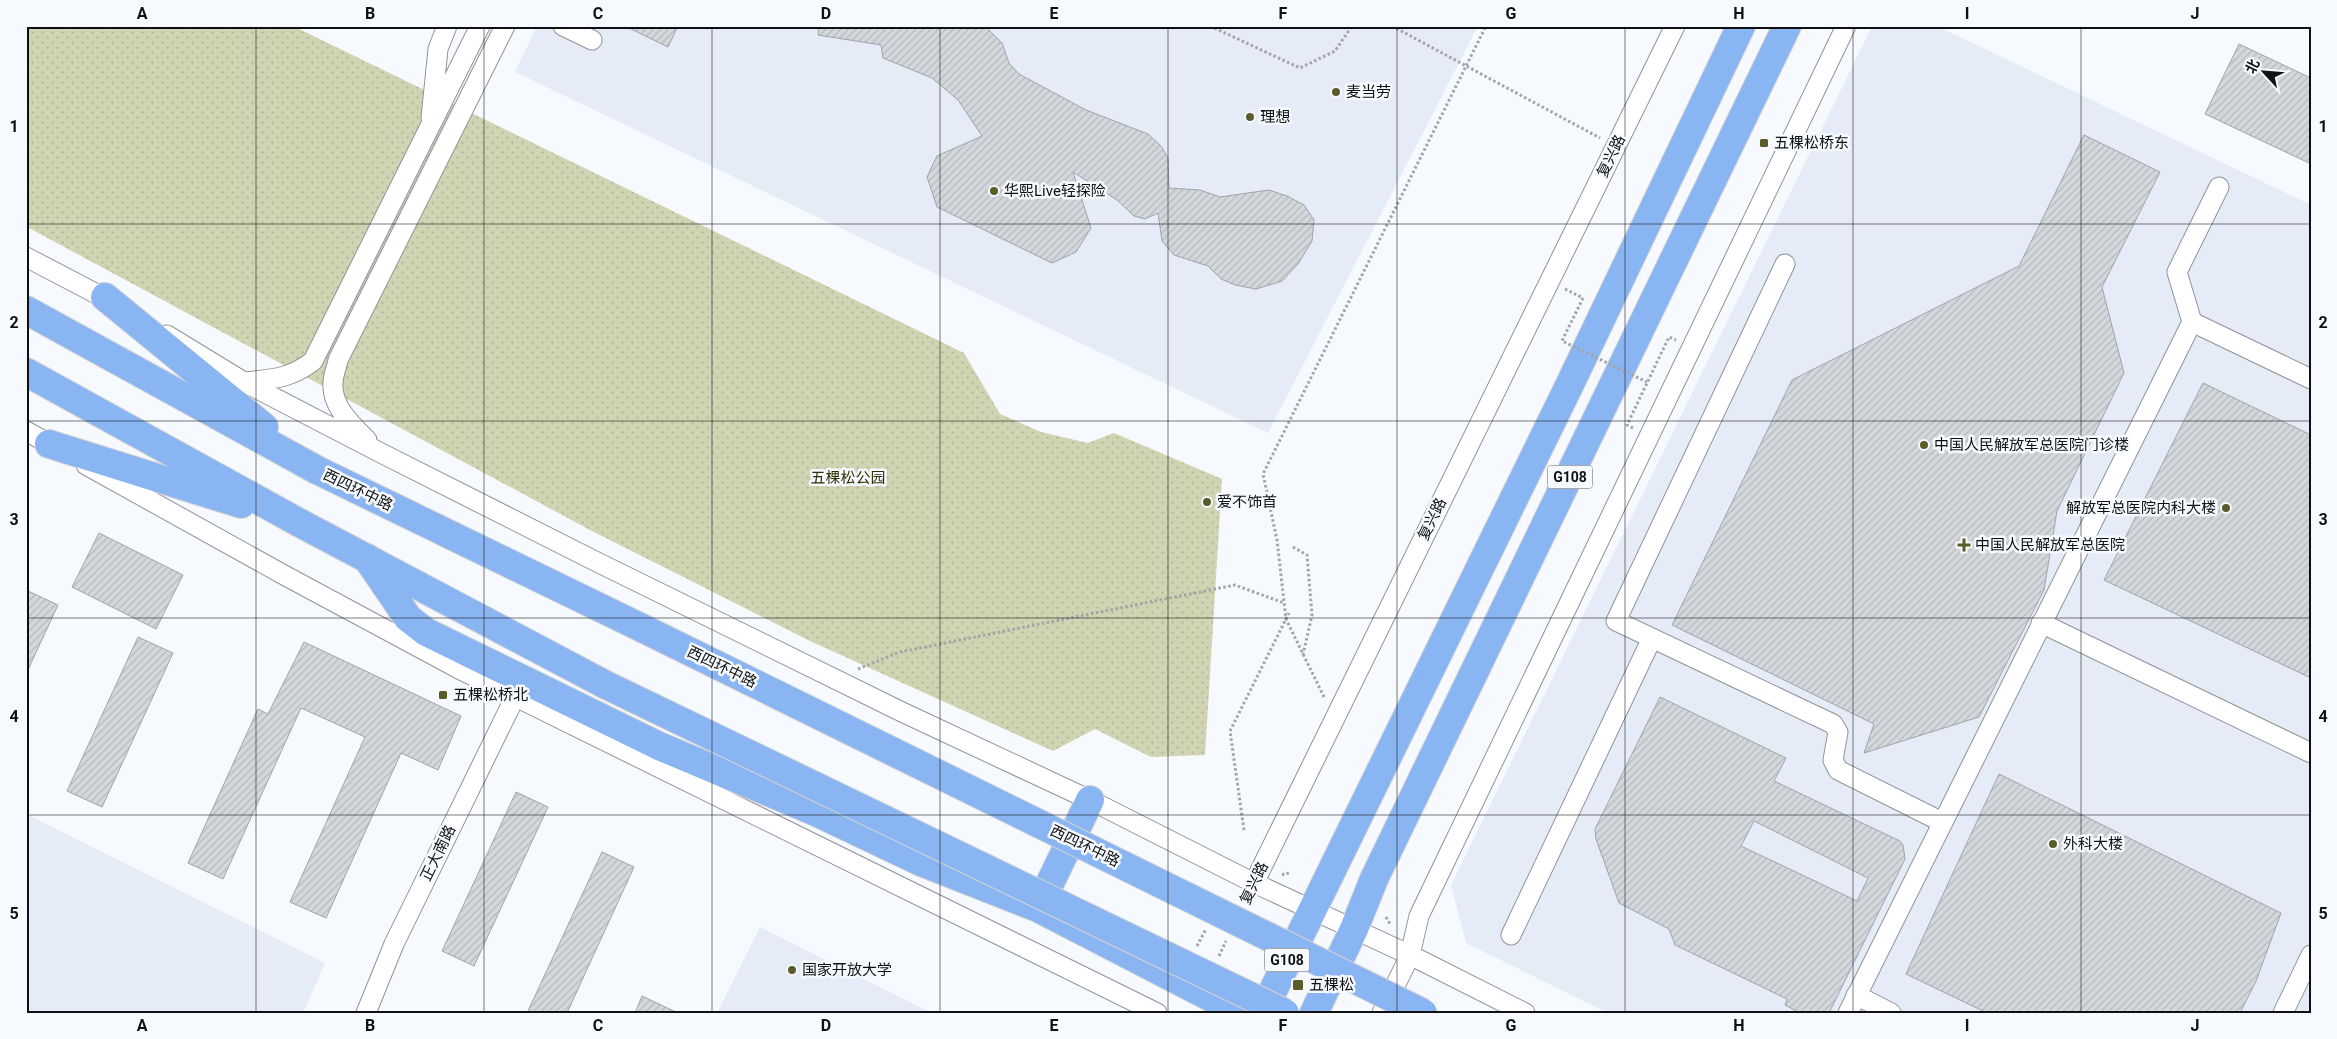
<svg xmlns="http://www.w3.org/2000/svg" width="2337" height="1039" font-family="Roboto,'Noto Sans SC',sans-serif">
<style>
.built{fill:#e5ecf7}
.park{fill:url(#park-dots)}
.building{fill:url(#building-hatch);stroke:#a0a4a8;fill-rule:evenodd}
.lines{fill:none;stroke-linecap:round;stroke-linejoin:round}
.minor-casing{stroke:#909398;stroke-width:21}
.highway-casing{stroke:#d4d4d4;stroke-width:30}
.path{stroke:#a2a4a8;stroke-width:3;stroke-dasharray:2.5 2.5;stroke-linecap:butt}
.minor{stroke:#fff;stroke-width:19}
.highway{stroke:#8ab5f3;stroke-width:28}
.highway-bridge-casing{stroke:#d4d4d4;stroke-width:30;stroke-linecap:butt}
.path-bridge{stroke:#a2a4a8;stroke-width:3;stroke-dasharray:2.5 2.5;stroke-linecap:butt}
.highway-bridge{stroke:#8ab5f3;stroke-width:28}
.grid{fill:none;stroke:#0f1012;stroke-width:1;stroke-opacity:0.55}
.poi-dot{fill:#595c29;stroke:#f6f9fe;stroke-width:2}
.labels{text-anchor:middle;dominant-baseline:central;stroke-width:5;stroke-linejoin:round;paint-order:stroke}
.shield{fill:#f6f9fe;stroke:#545659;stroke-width:1}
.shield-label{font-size:14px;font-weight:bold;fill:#0f1012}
.poi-label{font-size:15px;fill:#0f1012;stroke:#f6f9fe;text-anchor:start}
.street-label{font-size:15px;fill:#0f1012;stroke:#f6f9fe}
.park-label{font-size:15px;fill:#2f3100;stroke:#f6f9fe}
.neatline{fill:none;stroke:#0f1012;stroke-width:2}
.grid-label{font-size:16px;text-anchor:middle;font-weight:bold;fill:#0f1012}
</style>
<defs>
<pattern id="park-dots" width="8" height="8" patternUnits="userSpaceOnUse" patternTransform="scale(1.25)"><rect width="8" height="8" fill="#d1d4b2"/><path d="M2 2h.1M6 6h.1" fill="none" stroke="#b2b598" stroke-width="1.8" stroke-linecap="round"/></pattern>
<pattern id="building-hatch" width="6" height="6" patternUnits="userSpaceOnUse" patternTransform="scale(1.25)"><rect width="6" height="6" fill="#d4d8dc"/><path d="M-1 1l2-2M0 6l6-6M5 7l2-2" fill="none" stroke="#b5b8bc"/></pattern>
</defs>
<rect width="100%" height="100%" fill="#f6f9fe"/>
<path class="built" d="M537,26H1478L1268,433L515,72Z
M1872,26H1937L2311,205V1013H1608L1466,943L1451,885Z
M26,814L325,963L303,1013H26Z
M760,927L932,1013H717Z"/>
<path class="park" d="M26,26H293L964,353L1000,414L1041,432L1088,443L1114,433L1222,479L1205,755L1151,757L1095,729L1053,751L810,641L590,530L29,228L26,225Z"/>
<path class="building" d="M625,26H678L668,47Z
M819,26H985L1002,43L1009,63L1019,74L1086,110L1148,134L1161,146L1168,158L1169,188L1200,190L1220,197L1269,190L1287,196L1304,205L1314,220L1312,241L1298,264L1282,281L1256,289L1235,285L1221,279L1208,266L1174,255L1162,241L1158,213L1145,219L1134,216L1117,200L1073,172L1091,228L1076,252L1052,263L937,207L927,177L937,156L982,136L958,100L932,78L883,58L881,45L818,35Z
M2239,44L2311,78V164L2205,114Z
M2084,135L2160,172L2102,287L2124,373L2057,511L2044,590L1979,717L1864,753L1874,724L1672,625L1792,380L2019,266Z
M2203,383L2311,435V678L2104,580Z
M99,533L183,575L156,629L72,587Z
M26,590L58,605L26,674Z
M138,637L173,653L102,807L67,791Z
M304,642L461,716L438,770L401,753L326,918L290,902L365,737L301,708L223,879L188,863L258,709L268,714Z
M1660,697L1786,758L1774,781L1900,841L1903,845L1905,859L1829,1013H1800L1785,1005L1787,999L1675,945L1669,929L1619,903L1596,839L1595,829ZM1754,821L1868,878L1857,901L1741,846Z
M1999,774L2281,913L2256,981L2240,1013H1987L1906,974Z
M516,792L548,807L474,966L442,951Z
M602,852L634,867L567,1013H527Z
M642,996L678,1013H635Z"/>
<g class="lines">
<defs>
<path id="minor" d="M563,26L592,40
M431,118L438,49L447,26
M2219,187L2177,272L2192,322L2311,379
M26,257L116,304
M1785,264L1616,621L1833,724L1838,732L1833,760L1838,770L1942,822
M167,335L244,382L381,453L593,560L902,712L1090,800L1254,883L1410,955L1525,1013
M244,382C272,379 290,379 313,361L480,26
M26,431L60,450
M367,440C352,425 331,406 333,383C333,375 337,367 338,360L505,26
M86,465L284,575L459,669L1157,1013
M2041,623L2311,753
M1254,883L1675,26
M1511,935L1652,638
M1856,995L1891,1013
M366,1013L394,944L516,695
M1382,1013L1410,955L1419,916L1846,26
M1848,1013L2192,322
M2283,1013L2311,955"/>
<path id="highway" d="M105,297L264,427
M26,310L317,470L642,628
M26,372L298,522L606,685
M49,444L241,504
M367,558L408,618L426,632L659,746L816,812L921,862L1038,908L1241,1013
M1038,908L1090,800
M1262,1013L1569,386L1741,26
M1314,1013L1354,929L1374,879L1787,26"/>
</defs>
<use href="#minor" class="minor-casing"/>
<use href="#highway" class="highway-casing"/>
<path class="path" d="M1210,26L1300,68L1335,51L1352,26
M1392,26L1600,138
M1565,289L1583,298
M1633,428L1627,425L1669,337L1676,340
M1293,547L1307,555L1312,615L1303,655
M858,669L900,652L1235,585L1284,603
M1324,697L1286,619L1277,540L1263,474L1486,26
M1244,830L1230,731L1289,613
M1282,874L1285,875L1290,872
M1386,917L1390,924
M1197,946L1206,929
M1219,956L1226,941"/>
<use href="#minor" class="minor"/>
<use href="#highway" class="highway"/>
<defs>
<path id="highway-bridge" d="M642,628L1423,1013
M606,685L1285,1013"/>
</defs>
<use href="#highway-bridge" class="highway-bridge-casing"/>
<path class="path-bridge" d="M1583,298L1562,341L1647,382"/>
<use href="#highway-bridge" class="highway-bridge"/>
</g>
<path class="grid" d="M256,26V1013M484,26V1013M712,26V1013M940,26V1013M1168,26V1013M1397,26V1013M1625,26V1013M1853,26V1013M2081,26V1013M26,224H2311M26,421H2311M26,618H2311M26,815H2311"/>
<g class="poi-dot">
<circle cx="1336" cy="92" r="5"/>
<circle cx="1250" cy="117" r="5"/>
<rect x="1759" y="138" width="10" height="10" rx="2.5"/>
<circle cx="994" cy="191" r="5"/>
<circle cx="1924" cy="445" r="5"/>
<circle cx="1207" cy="502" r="5"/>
<circle cx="2226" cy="508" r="5"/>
<path d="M1961.5 537.5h5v5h5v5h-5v5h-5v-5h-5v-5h5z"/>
<rect x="438" y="690" width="10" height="10" rx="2.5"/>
<circle cx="2053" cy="844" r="5"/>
<circle cx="792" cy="970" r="5"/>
<rect x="1292" y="979" width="12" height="12" rx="2.5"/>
</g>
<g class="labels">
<g class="shield">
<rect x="1547.5" y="465.5" width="45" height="23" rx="4"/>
<rect x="1264.5" y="948.5" width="45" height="23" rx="4"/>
</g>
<g class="shield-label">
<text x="1570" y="477">G108</text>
<text x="1287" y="960">G108</text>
</g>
<g class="poi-label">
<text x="1346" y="92">麦当劳</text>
<text x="1260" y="117">理想</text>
<text x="1774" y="143">五棵松桥东</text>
<text x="1004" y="191">华熙Live轻探险</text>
<text x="1934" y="445">中国人民解放军总医院门诊楼</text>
<text x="1217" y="502">爱不饰首</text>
<text x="2216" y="508" text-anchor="end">解放军总医院内科大楼</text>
<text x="1975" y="545">中国人民解放军总医院</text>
<text x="453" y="695">五棵松桥北</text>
<text x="2063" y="844">外科大楼</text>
<text x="802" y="970">国家开放大学</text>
<text x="1309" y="985">五棵松</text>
</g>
<g class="street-label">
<text transform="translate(1611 156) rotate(-64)">复兴路</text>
<text transform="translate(358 490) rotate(26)">西四环中路</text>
<text transform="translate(1432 519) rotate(-64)">复兴路</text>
<text transform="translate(722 667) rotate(26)">西四环中路</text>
<text transform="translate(1085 846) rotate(26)">西四环中路</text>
<text transform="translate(438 853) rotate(-64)">正大南路</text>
<text transform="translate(1254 883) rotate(-64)">复兴路</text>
</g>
<g class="park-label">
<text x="848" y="478">五棵松公园</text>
</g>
</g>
<rect width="2337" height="1039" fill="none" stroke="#f6f9fe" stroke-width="55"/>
<g transform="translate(2264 72) rotate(296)" stroke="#f6f9fe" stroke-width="4" paint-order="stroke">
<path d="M0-4L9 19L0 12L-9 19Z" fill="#0f1012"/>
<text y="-8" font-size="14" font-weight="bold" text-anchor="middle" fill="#0f1012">北</text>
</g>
<rect x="28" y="28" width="2282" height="984" class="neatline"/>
<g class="grid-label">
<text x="142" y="19">A</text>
<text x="370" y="19">B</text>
<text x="598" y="19">C</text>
<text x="826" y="19">D</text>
<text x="1054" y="19">E</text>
<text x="1283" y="19">F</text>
<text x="1511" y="19">G</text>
<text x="1739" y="19">H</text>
<text x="1967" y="19">I</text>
<text x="2195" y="19">J</text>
<text x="14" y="132">1</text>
<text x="2323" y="132">1</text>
<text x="14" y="328">2</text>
<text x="2323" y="328">2</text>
<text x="14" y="525">3</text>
<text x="2323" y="525">3</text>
<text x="14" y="722">4</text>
<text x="2323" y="722">4</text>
<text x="14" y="919">5</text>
<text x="2323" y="919">5</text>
<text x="142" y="1031">A</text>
<text x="370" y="1031">B</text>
<text x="598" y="1031">C</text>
<text x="826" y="1031">D</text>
<text x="1054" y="1031">E</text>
<text x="1283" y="1031">F</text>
<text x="1511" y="1031">G</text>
<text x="1739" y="1031">H</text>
<text x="1967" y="1031">I</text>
<text x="2195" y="1031">J</text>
</g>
</svg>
